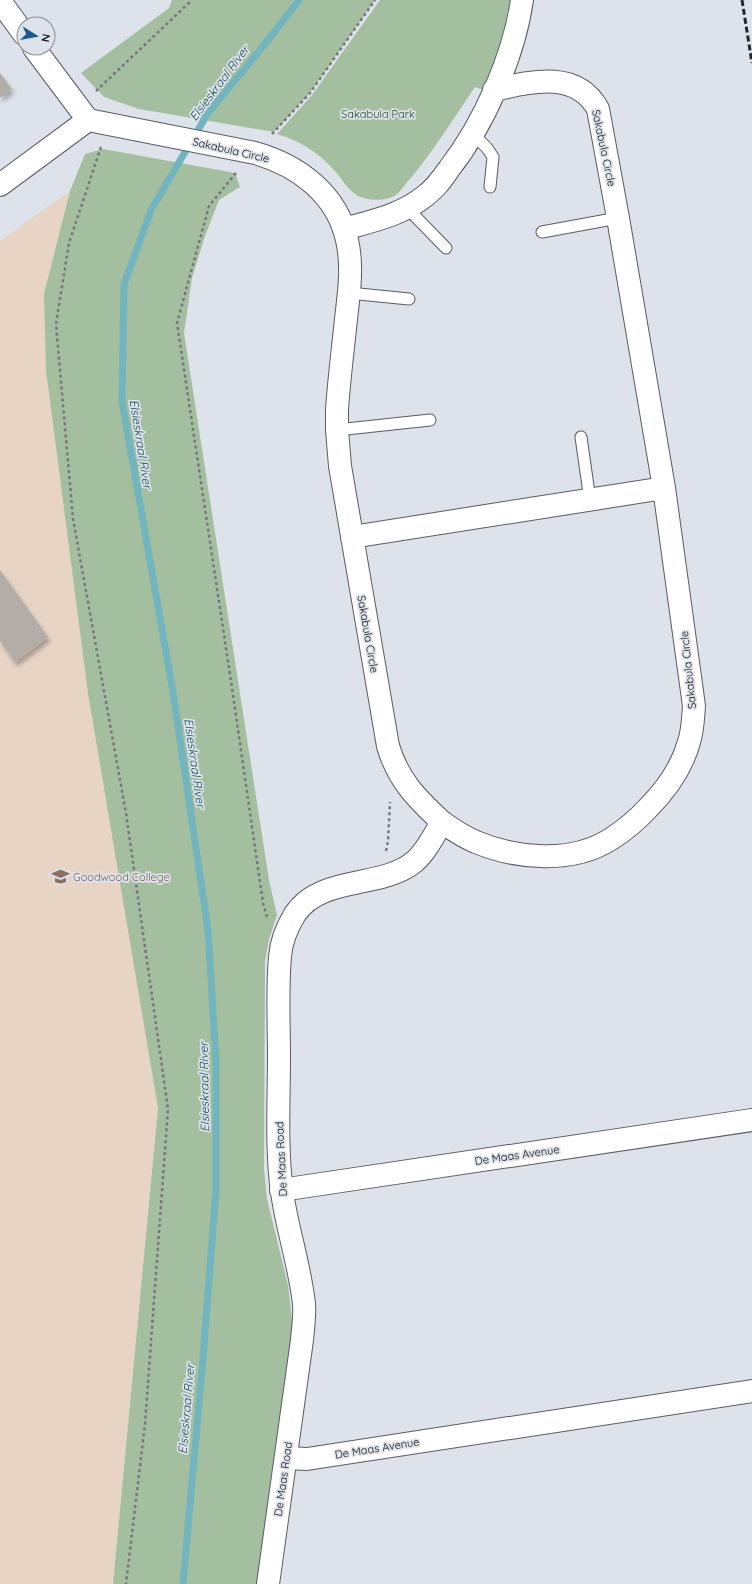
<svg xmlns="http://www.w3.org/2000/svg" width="752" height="1584" font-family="Quicksand,sans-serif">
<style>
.education{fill:#e7d4c4}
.green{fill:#a4bea0}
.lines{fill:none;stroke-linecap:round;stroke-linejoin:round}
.stream{stroke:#72b5be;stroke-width:7}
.building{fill:#b4ada7;filter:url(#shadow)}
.service-casing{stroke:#595c63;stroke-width:13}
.minor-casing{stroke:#595c63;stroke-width:24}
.tertiary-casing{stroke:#595c63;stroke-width:24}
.path{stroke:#74777c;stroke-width:2.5;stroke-dasharray:3 3;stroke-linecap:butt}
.service{stroke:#fff;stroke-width:11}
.minor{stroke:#fff;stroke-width:22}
.tertiary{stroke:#fff;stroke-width:22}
.rail{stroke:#25272a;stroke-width:3;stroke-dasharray:6 3;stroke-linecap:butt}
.labels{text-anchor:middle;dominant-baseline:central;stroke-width:3.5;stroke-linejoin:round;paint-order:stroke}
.park-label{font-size:11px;fill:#184912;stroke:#dee2ea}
.street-label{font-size:11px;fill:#101214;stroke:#dee2ea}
.education-label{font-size:11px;fill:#785e54;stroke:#dee2ea;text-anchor:start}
.water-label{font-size:12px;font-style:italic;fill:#0d4b52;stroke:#dee2ea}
</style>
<defs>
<filter id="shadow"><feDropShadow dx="2.5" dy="4.5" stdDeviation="2" flood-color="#0004"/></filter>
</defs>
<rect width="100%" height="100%" fill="#dee2ea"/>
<path class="education" d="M70,191L44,294L150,1061L158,1108L113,1584H0V241Z"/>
<path class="green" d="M172,0H375L310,93L274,132L139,109L104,97L81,73L169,8Z
M380,0H512C508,31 496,62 483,90L475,87C454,118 434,150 410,179C405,184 401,191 396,195C386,202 364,201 355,194C347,188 341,178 335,171C318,152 300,141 277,134L312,95Z
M103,149L235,173L240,187L219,200L205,236L192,278L184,333L269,880L277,915L269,939L265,961L264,1169L267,1199L288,1285L292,1320V1336L257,1584H113L158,1108L88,693L46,370L44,294L70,191L85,154Z"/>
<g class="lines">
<path class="stream" d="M183,1584L203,1358L216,1190V1061L208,930L173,692L122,401L124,284L152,208L208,113L264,45L299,0"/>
</g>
<path class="building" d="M0,73L12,89L0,98Z
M0,570L48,637L15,662L0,641Z"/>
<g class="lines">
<defs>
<path id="service" d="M473,134L487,148L493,157L490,187
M407,208L446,248
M542,232L618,218
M349,293L409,299
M337,430L430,420
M581,437L590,500"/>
<path id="minor" d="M0,1L24,34
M34,48L88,120
M344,229C372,221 402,215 425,196C435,189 442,179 449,169C484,124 514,56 522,0
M352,537L664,488
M442,822C452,829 463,837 476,842C517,859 572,864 611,839C625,830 637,820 648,808C666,790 682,767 689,742C693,730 693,717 694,706L664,488L618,218L598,109C576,69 530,82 494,90
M281,1190L752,1120
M286,1458L307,1459L752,1391"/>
<path id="tertiary" d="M0,185L88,120L255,153C298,165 337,194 347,240C353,266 349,293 346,319C343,349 339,379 337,410V430L340,466L388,746C398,780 417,799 442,822C434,835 426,852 414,862C381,889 321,875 295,914C287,927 281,942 280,957C277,990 279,1024 279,1056C279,1101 276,1147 282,1192C287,1229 300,1266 304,1304C305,1316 303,1328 302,1340L268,1584"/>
</defs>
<use href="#service" class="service-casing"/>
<use href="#minor" class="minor-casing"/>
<use href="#tertiary" class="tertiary-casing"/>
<path class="path" d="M96,91L192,0
M272,134L310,93L375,0
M101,147L69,243L56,324L73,519L126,813L168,1109L145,1424L126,1584
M236,173L209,206L177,323L232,688L263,903L267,917
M386,851L388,841L390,802"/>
<use href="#service" class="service"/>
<use href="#minor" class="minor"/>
<use href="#tertiary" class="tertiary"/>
<path class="rail" d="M742,0L752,63"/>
</g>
<defs>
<symbol id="university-bare" viewBox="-9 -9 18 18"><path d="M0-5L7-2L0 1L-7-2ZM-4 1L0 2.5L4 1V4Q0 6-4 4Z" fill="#8d6e63" stroke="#dee2ea" stroke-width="2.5" paint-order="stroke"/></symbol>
</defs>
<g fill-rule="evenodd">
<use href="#university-bare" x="48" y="864" width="25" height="25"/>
</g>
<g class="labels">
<g class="park-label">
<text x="378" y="114">Sakabula Park</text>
</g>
<g class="street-label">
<text transform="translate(604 148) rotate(78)">Sakabula Circle</text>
<text transform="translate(231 150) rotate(13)">Sakabula Circle</text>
<text transform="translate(368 634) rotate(80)">Sakabula Circle</text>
<text transform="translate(688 670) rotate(-96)">Sakabula Circle</text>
<text transform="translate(517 1155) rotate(-8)">De Maas Avenue</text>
<text transform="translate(281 1159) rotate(-93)">De Maas Road</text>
<text transform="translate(377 1448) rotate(-9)">De Maas Avenue</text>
<text transform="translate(283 1479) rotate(-82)">De Maas Road</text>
</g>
<g class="education-label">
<text x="73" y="877">Goodwood College</text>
</g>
<g class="water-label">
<text transform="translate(219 83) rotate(-53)">Elsieskraal River</text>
<text transform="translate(141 444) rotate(81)">Elsieskraal River</text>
<text transform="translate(195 763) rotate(82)">Elsieskraal River</text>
<text transform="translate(204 1087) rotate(-91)">Elsieskraal River</text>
<text transform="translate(186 1409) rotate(-85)">Elsieskraal River</text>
</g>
</g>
<g transform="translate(36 36) rotate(101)"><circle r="19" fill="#dee2ea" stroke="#8c8f94"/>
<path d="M0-3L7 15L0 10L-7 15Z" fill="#1c5990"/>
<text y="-6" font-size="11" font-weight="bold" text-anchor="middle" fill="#101214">N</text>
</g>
</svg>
